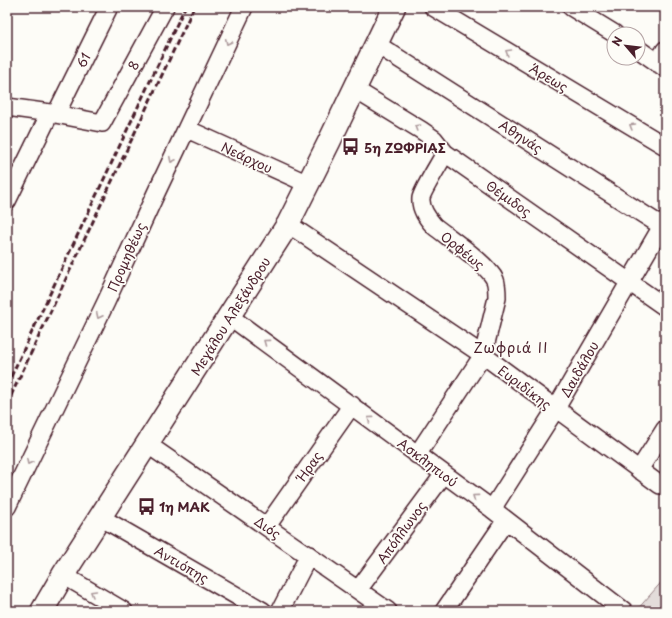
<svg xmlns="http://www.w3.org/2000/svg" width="672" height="618" font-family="'Playpen Sans',sans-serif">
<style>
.green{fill:#e3dcda;stroke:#967e82}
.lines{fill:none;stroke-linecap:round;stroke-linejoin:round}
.minor-casing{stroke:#4a1f2b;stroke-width:20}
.major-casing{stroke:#4a1f2b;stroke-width:25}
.minor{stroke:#fdfcf7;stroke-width:17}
.major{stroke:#fdfcf7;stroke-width:22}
.rail{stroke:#4a1f2b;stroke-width:3;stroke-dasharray:6 3;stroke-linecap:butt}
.oneway{stroke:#ac999b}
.labels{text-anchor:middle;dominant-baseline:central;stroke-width:3.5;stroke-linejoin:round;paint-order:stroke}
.street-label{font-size:13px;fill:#4a1f2b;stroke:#fdfcf7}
.poi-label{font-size:13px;font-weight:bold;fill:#4a1f2b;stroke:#fdfcf7;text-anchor:start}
.neighbourhood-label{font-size:14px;letter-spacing:1px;fill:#4a1f2b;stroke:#fdfcf7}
</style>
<rect width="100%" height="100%" fill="#fdfcf7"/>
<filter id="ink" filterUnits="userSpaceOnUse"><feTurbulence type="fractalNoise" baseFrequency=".025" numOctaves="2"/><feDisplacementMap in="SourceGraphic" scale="8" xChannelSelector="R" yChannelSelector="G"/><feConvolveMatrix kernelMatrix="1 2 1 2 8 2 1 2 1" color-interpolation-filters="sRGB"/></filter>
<g filter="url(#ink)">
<path class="green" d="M665,578V611H636Z"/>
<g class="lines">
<defs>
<path id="minor" d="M433,7L665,146
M571,7L615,34
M376,44L665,228
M638,49L665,68
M657,63L665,50
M354,89L421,130L434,139L445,153L665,307
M7,107L50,113L102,123L165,7
M56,114L109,7
M187,129L308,184
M7,201L50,113
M288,224L483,355L660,485
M229,316L492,509L624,611
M147,444L388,611
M417,455L483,355L497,298C497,292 497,285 495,280C488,264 449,238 434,226C427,218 420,209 421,198C422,191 441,161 445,153
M639,470L665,429
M7,507L106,302L156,193L244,7
M492,509L555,410L662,226
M100,517L263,611
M267,526L352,405
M63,575L124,611
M358,590L444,474
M280,611L309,555
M444,611L506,520"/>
<path id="major" d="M42,611L63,575L288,224L329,142L394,7"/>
</defs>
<use href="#minor" class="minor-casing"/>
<use href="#major" class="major-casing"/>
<use href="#minor" class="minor"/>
<use href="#major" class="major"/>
<path class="rail" d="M7,385L185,7
M7,404L194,7"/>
</g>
<defs><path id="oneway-chevron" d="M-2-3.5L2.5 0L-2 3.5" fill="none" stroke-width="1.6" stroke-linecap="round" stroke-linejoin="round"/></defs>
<g class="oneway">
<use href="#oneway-chevron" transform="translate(228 42) rotate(115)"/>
<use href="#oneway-chevron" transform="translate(508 52) rotate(-149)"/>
<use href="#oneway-chevron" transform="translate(632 126) rotate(-149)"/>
<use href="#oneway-chevron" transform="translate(417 127) rotate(-148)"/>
<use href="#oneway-chevron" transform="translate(172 160) rotate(116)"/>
<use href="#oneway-chevron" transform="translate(99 316) rotate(116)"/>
<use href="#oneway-chevron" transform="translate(266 342) rotate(-144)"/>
<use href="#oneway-chevron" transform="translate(370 419) rotate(-143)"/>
<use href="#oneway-chevron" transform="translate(29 462) rotate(116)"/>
<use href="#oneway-chevron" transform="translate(475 497) rotate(-144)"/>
<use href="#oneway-chevron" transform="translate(93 593) rotate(-150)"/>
</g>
</g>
<defs>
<symbol id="bus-bare" viewBox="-9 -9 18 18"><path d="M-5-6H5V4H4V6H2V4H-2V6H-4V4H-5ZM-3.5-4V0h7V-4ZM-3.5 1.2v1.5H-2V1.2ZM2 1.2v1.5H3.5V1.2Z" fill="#4a1f2b" stroke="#fdfcf7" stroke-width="2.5" paint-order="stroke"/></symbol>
</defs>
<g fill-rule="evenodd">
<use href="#bus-bare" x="338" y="134" width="25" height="25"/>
<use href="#bus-bare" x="134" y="494" width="25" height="25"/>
</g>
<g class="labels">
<g class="street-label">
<text transform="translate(83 60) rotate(-63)">61</text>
<text transform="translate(133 65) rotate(-62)">8</text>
<text transform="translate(549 77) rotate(31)">Άρεως</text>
<text transform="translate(521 136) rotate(33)">Αθηνάς</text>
<text transform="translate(247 157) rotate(25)">Νεάρχου</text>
<text transform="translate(509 198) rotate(35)">Θέμιδος</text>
<text transform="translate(463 250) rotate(39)">Ορφέως</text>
<text transform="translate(126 257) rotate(-66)">Προμηθέως</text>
<text transform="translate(230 316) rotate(-58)">Μεγάλου Αλεξάνδρου</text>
<text transform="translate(579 369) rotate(-60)">Δαιδάλου</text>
<text transform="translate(525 387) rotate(37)">Ευριδίκης</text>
<text transform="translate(428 462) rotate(37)">Ασκληπιού</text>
<text transform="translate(309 466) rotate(-55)">Ήρας</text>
<text transform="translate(268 527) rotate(35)">Διός</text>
<text transform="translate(401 532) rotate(-54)">Απόλλωνος</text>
<text transform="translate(182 564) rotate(30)">Αντιόπης</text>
</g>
<g class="poi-label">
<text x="364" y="147">5η ΖΩΦΡΙΑΣ</text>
<text x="159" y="506">1η ΜΑΚ</text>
</g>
<g class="neighbourhood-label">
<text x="511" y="347">Ζωφριά ΙΙ</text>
</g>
</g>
<rect width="672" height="618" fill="none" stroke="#fdfcf7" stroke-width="24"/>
<rect x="12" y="12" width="648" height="594" fill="none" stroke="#4a1f2b" stroke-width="1.5" filter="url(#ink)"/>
<g transform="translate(626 46) rotate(298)"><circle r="19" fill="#fdfcf7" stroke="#b5a4a5"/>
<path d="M0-3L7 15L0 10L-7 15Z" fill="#4a1f2b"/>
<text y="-6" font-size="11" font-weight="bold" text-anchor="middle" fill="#4a1f2b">N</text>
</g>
</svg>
